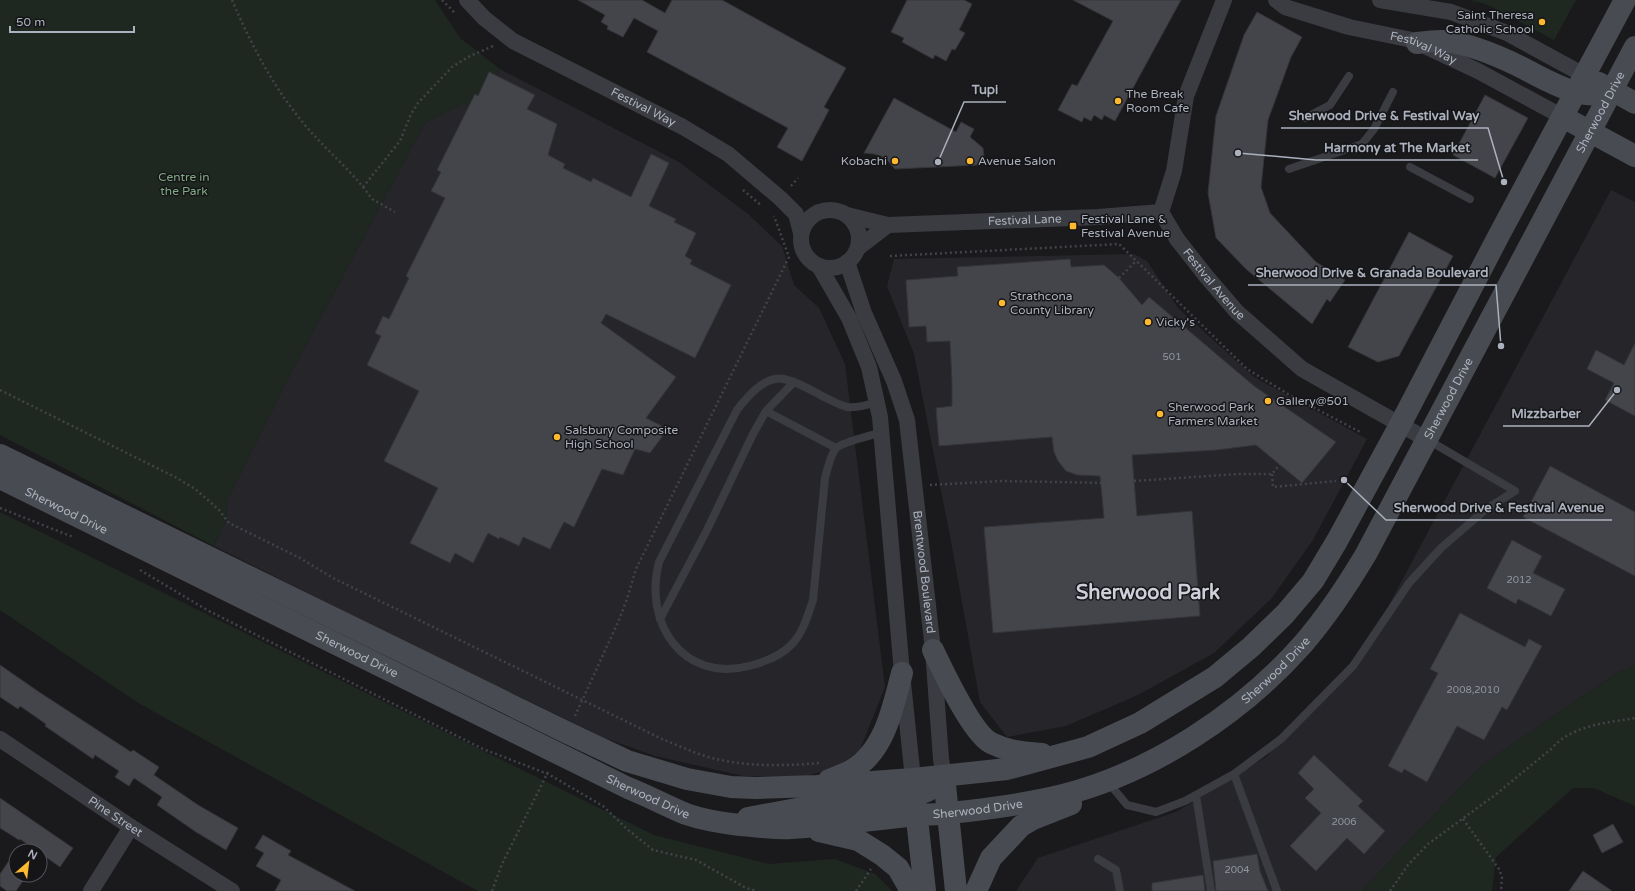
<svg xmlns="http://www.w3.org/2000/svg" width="1635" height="891" font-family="'Varela Round',sans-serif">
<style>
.built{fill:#26262a}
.green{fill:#1f2820}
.building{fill:#44454a;stroke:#343439}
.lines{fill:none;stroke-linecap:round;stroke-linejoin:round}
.path{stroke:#404349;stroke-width:2.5;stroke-dasharray:2 3;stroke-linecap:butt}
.lane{stroke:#3a3c42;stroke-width:8}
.street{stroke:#3a3c42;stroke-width:16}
.secondary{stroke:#484b52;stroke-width:22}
.poi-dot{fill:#ffb92f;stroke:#151518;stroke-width:1.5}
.labels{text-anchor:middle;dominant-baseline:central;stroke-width:3;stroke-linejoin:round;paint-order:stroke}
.number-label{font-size:10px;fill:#9196a0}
.poi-label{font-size:12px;fill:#abb1bd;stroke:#151518;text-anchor:start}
.street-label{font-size:12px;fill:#abb1bd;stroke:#151518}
.park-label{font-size:12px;fill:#81aa83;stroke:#151518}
.town-label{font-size:20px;font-weight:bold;fill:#cdd0d9;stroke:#151518}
.leader{fill:none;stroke:#abb1bd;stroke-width:1.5}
.callout-dot{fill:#abb1bd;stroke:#151518;stroke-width:1.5}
.callout-label{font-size:13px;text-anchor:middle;font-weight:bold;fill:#abb1bd;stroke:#151518;stroke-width:3;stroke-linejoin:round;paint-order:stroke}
</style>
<rect width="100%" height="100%" fill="#1a1a1d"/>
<path class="built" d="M500,69L679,162L748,214L782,246L794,285L819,308L845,364L885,687L860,750L836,768L802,777L743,776L655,756L605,738L397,638L214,546L227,519L226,503L292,371L425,123L464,103L479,111Z
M1611,190L1635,202V665L1615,674L1481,766L1401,849L1362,891H1016L1038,858L1176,812L1266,757L1361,657Z
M1134,254L1147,261L1178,308L1254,377L1367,439L1313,540L1271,599L1214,653L1138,695L1066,726L1007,737L980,702L950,536L914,354L887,286L894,259Z"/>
<path class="green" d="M0,0H435L460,38L500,69L479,111L464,103L425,123L292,371L226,503L227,519L214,546L0,435Z
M1469,0H1576L1554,40L1486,4Z
M0,512L654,835L769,864L835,859L875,874L892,891H478L140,704L0,610Z
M1635,665V806L1594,788H1573L1496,857L1492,891H1362L1401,849L1481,766L1615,674Z"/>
<path class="building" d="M578,0H642L665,13L672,0H722L846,68L824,107L829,110L802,161L777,147L788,128L647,52L658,31L634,18L623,37L607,29L608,26L601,22L605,15Z
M907,0H964L972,4L959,30L965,33L955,50L952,49L946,61L935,55L933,59L902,42L904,38L891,32Z
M1073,0H1181L1115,121L1104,115L1102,120L1094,115L1091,121L1084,117L1082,122L1058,110L1072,84L1077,86L1113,21Z
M1257,12L1302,37L1291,57L1268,120L1261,187L1270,213L1316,262L1345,280L1330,302L1327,299L1312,324L1246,269L1216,238L1208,193L1216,116L1244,35Z
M489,72L535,95L527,109L557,124L548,155L565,164L563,168L591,182L593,178L631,197L651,154L669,163L649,206L676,219L674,222L696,233L685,256L692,260L690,264L731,285L695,358L606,314L601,323L676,377L646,418L668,429L650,453L635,449L623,475L602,469L574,527L564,522L550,549L523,537L519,546L500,537L499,539L488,533L473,563L455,553L450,563L410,543L438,488L384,461L419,391L367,365L381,336L375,333L383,316L389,319L409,278L406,276L445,198L431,191L441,172L437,170L475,94L478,96Z
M1485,95L1528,118L1495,178L1453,155Z
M894,98L956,132L961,122L974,129L970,137L983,148L984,157L981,162L978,165L895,169L888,161L881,156L874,154L864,153Z
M1409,232L1453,256L1399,356L1378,362L1348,347Z
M1070,259L1071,267L1104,265L1119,278L1142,305L1149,297L1254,386L1336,442L1302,483L1256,445L1217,450L1132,455L1137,516L1192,511L1200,616L993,633L984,527L1104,518L1100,476L1077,475L1066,471L1058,461L1054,452L1052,437L939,446L936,408L952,406V382L950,341L927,342L926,326L909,327L906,280L958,276L957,267Z
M1635,343V416L1605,400L1614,383L1587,369L1596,350L1624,365Z
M1550,466L1635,512V576L1523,517Z
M1512,540L1542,556L1533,573L1565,589L1551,616L1518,599L1516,604L1487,588Z
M1460,613L1525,647L1529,639L1542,646L1507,710L1502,707L1484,740L1457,726L1427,782L1404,769L1402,773L1388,766L1438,673L1430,669Z
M0,665L39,692L131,752L133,750L159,767L154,775L198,805L238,828L226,850L196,832L157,805L162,797L134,778L129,786L115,777L119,771L95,755L93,759L45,726L46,724L20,706L18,709L0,697Z
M1314,755L1363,801L1358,806L1385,831L1364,854L1347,838L1316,871L1290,846L1321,813L1305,798L1314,789L1298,773Z
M0,798L73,848L60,867L40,853V851H37L20,839L19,840L0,828Z
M1613,824L1623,842L1602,853L1593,835Z
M263,835L291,851L288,855L355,891H275L281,880L256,866L264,853L255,848Z
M1257,854L1260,871L1268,891H1216L1213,861Z
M8,862L16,868V875H27L16,891H7L0,886V874Z
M1583,871L1612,891H1569Z
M1203,875L1205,891H1152V883Z"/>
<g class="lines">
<path class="path" d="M232,0C250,42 271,83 300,119C319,143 343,163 363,187L400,141L411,114L418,103L452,67L470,56L493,46
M442,0L456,14
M791,186L798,178
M363,187L372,199L395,212
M743,190L762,206
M890,256L1119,244L1247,369L1288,394L1362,433
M1119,278L1136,261
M0,390L177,478L195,489L209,501L219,510L229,523L300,558L333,578L662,739C677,745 692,752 708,757C744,767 783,766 820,763
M1272,474L1273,487L1336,481
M1134,481L1238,474H1272L1280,464
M930,485L1001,481L1108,483
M0,508L73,537
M140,570L207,610L483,749L548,774L603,806L627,829L653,850L696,860L746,888L757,891
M575,716L619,620L627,599L636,569L789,257L774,216
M1463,819L1499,869L1502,877L1501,891
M492,891L502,864L548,772
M856,891L871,869
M1390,891L1408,865L1428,844L1495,795L1551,749C1572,725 1606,723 1635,718"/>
<path class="lane" d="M1305,118L1330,105L1349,76
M1410,167L1470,199
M1289,169L1362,144L1374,129L1393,92
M877,402C868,405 856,408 847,407C839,405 831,400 824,397C811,390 798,382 784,379C765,375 747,397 737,410L659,562C643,623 683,683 749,666C765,662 781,656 792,644C803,633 808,615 813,600L825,478C827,470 832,453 836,448C842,442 873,435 882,432
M766,411L836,448
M660,619L707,530L753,434L766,411L794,382
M1234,774L1277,891
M1108,782L1127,805L1156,812L1185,801L1234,774L1281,739L1353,666L1409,583L1441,548L1485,510L1515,491L1428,440
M1196,795L1211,891
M1098,859L1116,870L1120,891"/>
<g class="street">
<path id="s1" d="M467,0L484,18L513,41L683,127L728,154L780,198L796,214L801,233"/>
<path id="s2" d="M1224,0L1186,96L1174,171L1161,212L1177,239L1206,276L1237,312L1302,369L1426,439"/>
<path id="s3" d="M1276,0L1285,7L1349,27L1412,40L1478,71L1563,117"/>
<path d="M1380,0L1451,12L1507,33L1584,75"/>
<circle cx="830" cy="239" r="29"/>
<path id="s4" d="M847,215L888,225L1098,217L1161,212"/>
<path d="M858,248L888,225"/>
<path id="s5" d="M847,262L864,313L894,381L907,420L933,650L941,759L944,776"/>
<path d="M819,266L849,318L869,367L880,417L902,673L913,779"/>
<path id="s6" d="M0,739L131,827L232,891"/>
<path d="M91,891L131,827"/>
</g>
<g class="secondary">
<path d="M1417,43C1425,42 1434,41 1442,41C1462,42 1488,52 1506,60C1537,73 1578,105 1612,91"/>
<path d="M1599,83L1635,103"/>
<path d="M1563,117L1635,156"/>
<path d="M0,455L568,733L627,761L687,779L731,787L756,788L817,786L913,779L1007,769L1088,747L1140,723L1215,677L1251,647L1285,614L1313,581L1337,541L1400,425L1499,235L1625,0"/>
<path id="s7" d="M0,478L628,788C648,796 667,806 686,814C703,820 722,823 740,825C757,826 774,829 791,828C830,826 869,820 908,816C922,814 936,815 950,813C988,809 1027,804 1063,795C1153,772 1242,713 1303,644C1327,616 1347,586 1366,554L1635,47"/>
<path d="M933,650C943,671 972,733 991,743C1009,752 1023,752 1042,754"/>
<path d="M944,776L956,891"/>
<path d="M829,780C837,777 845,774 852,770C885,751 893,707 902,673"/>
<path d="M915,801L925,891"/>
<path d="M748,818L802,808L915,795C928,792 936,787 944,776"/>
<path d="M819,831L858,840L882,855L898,868L911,891"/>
<path d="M976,891L991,858L1021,826L1033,819L1071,804"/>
</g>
</g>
<g class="poi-dot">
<circle cx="1542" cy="22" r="4"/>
<circle cx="1118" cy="101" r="4"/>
<circle cx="895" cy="161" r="4"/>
<circle cx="970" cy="161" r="4"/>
<rect x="1069" y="222" width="8" height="8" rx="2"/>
<circle cx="1002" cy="303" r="4"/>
<circle cx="1148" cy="322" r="4"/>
<circle cx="1268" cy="401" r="4"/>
<circle cx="1160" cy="414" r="4"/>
<circle cx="557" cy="437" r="4"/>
</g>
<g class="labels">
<g class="number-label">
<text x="1172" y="357">501</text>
<text x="1519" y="580">2012</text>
<text x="1473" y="690">2008,2010</text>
<text x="1344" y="822">2006</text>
<text x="1237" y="870">2004</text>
</g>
<g class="poi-label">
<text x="1534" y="15" text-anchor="end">Saint Theresa<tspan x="1534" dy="14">Catholic School</tspan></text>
<text x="1126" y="94">The Break<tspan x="1126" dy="14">Room Cafe</tspan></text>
<text x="887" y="161" text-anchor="end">Kobachi</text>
<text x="978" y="161">Avenue Salon</text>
<text x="1081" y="219">Festival Lane &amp;<tspan x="1081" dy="14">Festival Avenue</tspan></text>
<text x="1010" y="296">Strathcona<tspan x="1010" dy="14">County Library</tspan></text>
<text x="1156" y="322">Vicky's</text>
<text x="1276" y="401">Gallery@501</text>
<text x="1168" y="407">Sherwood Park<tspan x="1168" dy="14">Farmers Market</tspan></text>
<text x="565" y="430">Salsbury Composite<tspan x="565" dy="14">High School</tspan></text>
</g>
<g class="street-label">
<text stroke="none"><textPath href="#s3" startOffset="156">Festival Way</textPath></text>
<text stroke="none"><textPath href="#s1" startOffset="208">Festival Way</textPath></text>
<text stroke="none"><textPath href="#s7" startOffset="2042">Sherwood Drive</textPath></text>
<text stroke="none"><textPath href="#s4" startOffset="179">Festival Lane</textPath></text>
<text stroke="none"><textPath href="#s2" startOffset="312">Festival Avenue</textPath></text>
<text stroke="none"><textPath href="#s7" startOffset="1718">Sherwood Drive</textPath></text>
<text stroke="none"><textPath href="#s7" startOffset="74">Sherwood Drive</textPath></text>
<text stroke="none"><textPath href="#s5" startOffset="322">Brentwood Boulevard</textPath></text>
<text stroke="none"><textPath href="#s7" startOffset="398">Sherwood Drive</textPath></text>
<text stroke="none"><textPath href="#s7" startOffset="1394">Sherwood Drive</textPath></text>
<text stroke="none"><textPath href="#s7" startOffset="722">Sherwood Drive</textPath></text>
<text stroke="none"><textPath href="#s7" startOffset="1058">Sherwood Drive</textPath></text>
<text stroke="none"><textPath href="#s6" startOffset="139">Pine Street</textPath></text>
</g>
<g class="park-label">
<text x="184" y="177">Centre in<tspan x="184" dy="14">the Park</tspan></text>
</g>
<g class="town-label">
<text x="1148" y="593">Sherwood Park</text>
</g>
</g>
<path class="leader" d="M938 162L964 102H1006M1504 182L1488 128H1281M1238 153L1316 160H1478M1501 346L1496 285H1248M1617 390L1589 426H1503M1344 480L1386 520H1612"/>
<g class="callout-dot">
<circle cx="938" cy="162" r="4"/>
<circle cx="1504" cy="182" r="4"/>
<circle cx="1238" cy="153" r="4"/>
<circle cx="1501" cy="346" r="4"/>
<circle cx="1617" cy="390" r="4"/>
<circle cx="1344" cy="480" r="4"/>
</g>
<g class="callout-label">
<text x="985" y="94">Tupi</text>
<text x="1384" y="120">Sherwood Drive &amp; Festival Way</text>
<text x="1397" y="152">Harmony at The Market</text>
<text x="1372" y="277">Sherwood Drive &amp; Granada Boulevard</text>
<text x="1546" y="418">Mizzbarber</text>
<text x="1499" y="512">Sherwood Drive &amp; Festival Avenue</text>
</g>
<g transform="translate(28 863) rotate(28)"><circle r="19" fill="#151518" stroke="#51535a"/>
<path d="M0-3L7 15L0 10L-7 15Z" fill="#ffb92f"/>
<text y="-6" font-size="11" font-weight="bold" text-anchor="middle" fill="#abb1bd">N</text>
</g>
<path d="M10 26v6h124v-6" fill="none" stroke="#abb1bd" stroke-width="2"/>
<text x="16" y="26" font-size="12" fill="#abb1bd" stroke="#151518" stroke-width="3" paint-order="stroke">50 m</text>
</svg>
